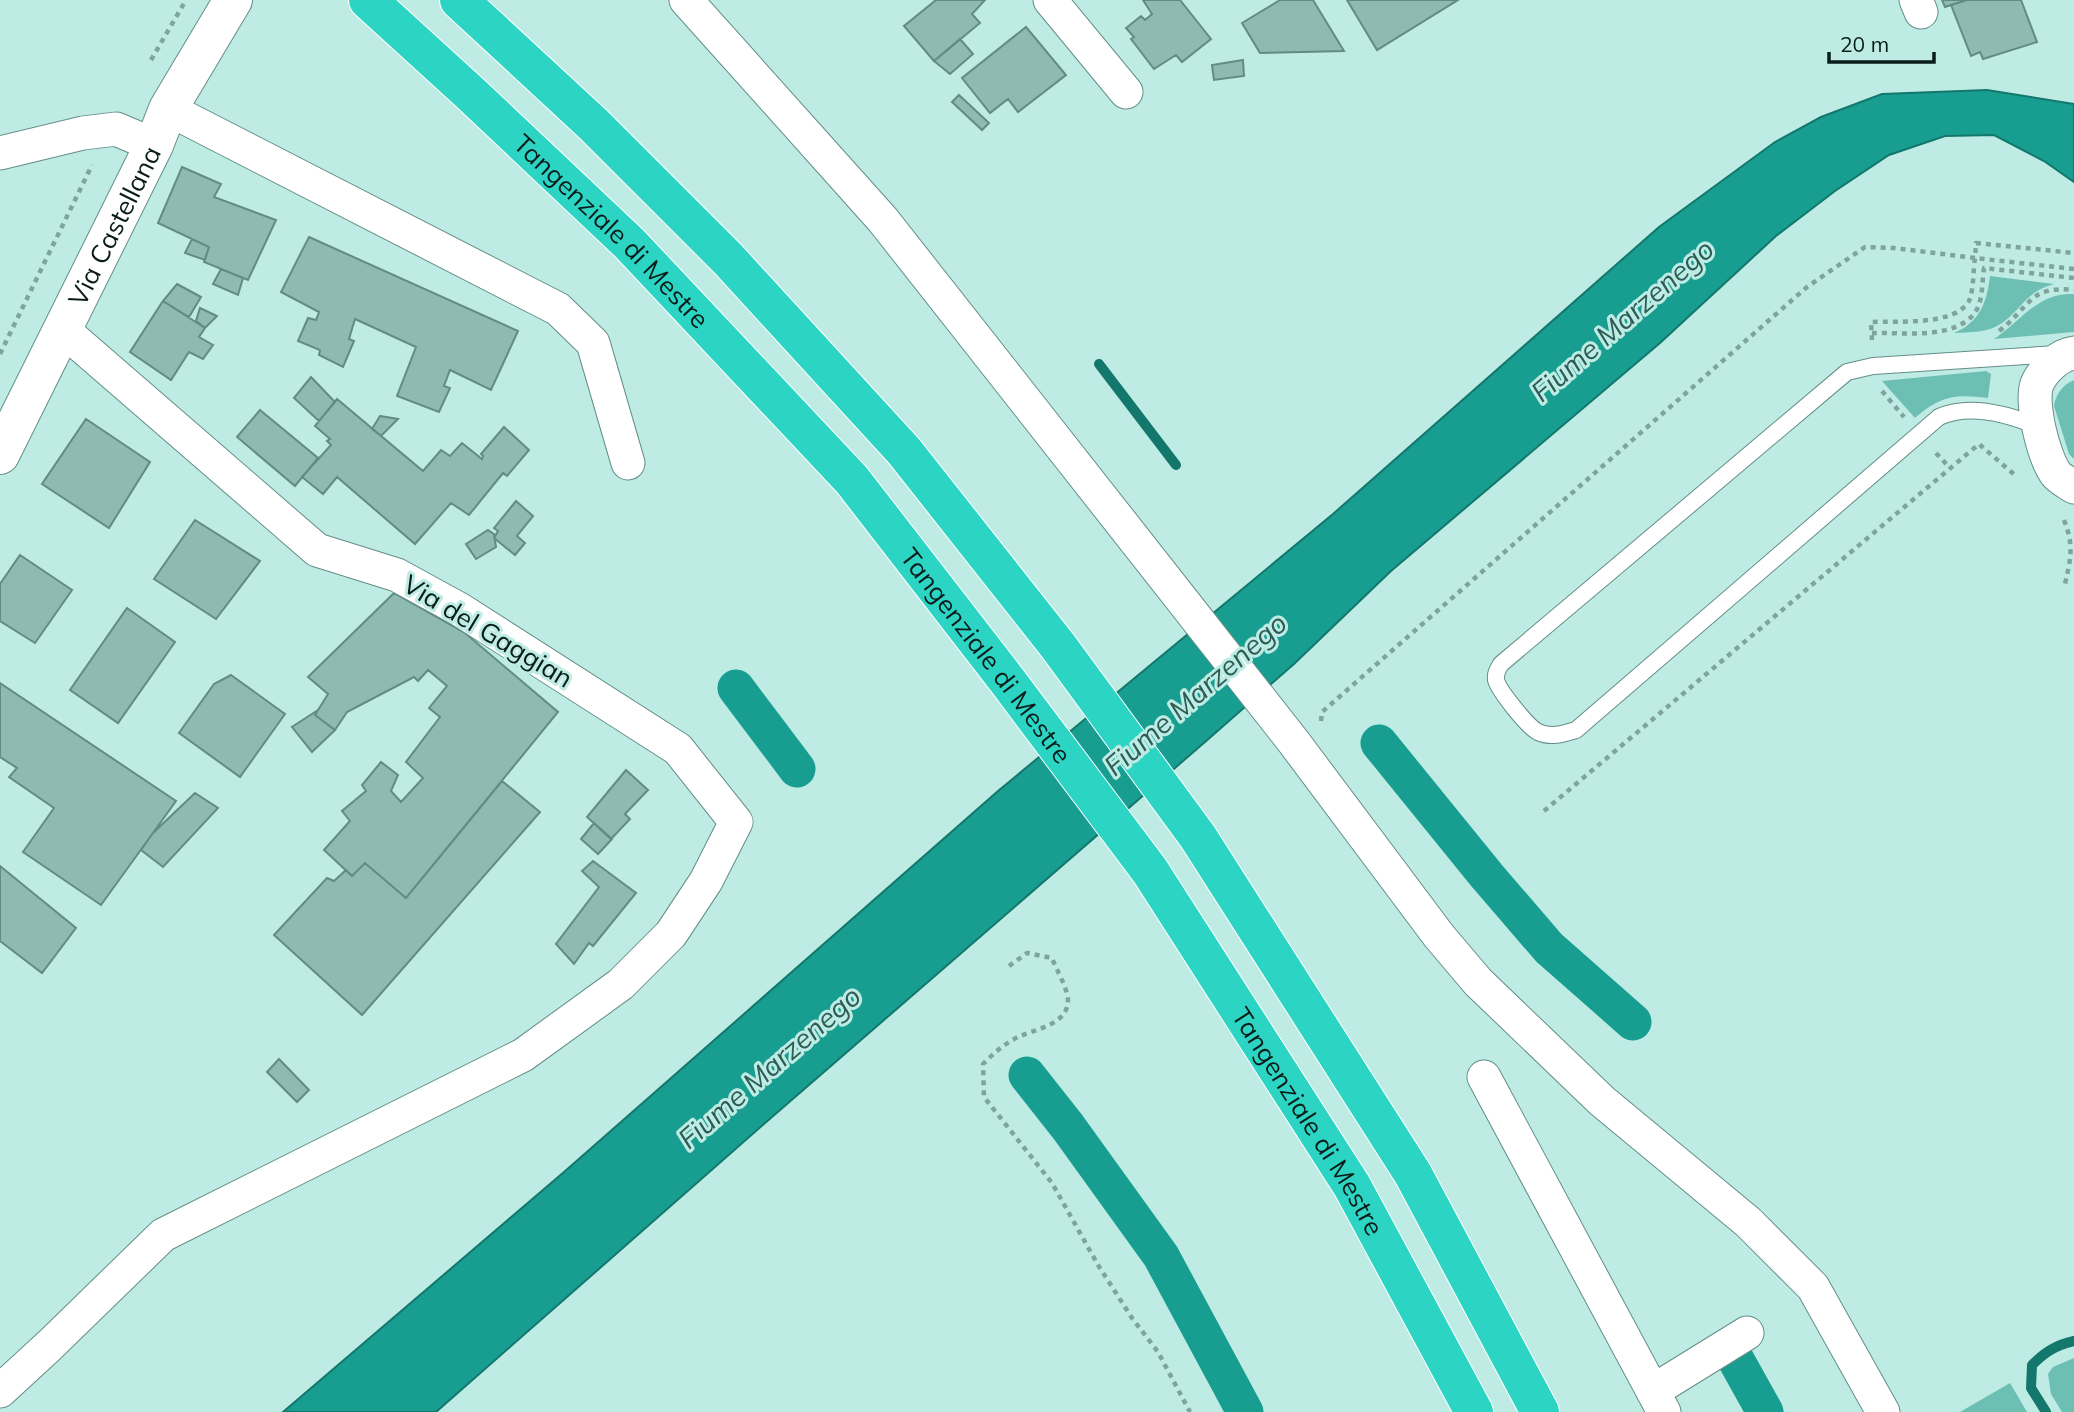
<svg xmlns="http://www.w3.org/2000/svg" width="2074" height="1412" font-family="Mulish,sans-serif">
<style>
.green{fill:#6ebfb3}
.water{fill:#179e90;stroke:#13776c;stroke-width:2}
.lines{fill:none;stroke-linecap:round;stroke-linejoin:round}
.stream{stroke:#13776c;stroke-width:10}
.canal{stroke:#179e90;stroke-width:37}
.building{fill:#8ebab3;stroke:#618c85;stroke-width:2}
.lane-casing{stroke:#638e88;stroke-width:18}
.street-casing{stroke:#638e88;stroke-width:35}
.secondary-casing{stroke:#638e88;stroke-width:40}
.highway-casing{stroke:#fff;stroke-width:40}
.path{stroke:#7fa39d;stroke-width:4.5;stroke-dasharray:5 5;stroke-linecap:butt}
.lane{stroke:#fff;stroke-width:16}
.street{stroke:#fff;stroke-width:33}
.secondary{stroke:#fff;stroke-width:38}
.highway{stroke:#2cd5c3;stroke-width:38}
.labels{text-anchor:middle;dominant-baseline:central;stroke-width:6;stroke-linejoin:round;paint-order:stroke}
.street-label{font-size:26px;fill:#0a1c19;stroke:#beece4}
.water-label{font-size:28px;font-style:italic;fill:#2b5d56;stroke:#beece4}
</style>
<rect width="100%" height="100%" fill="#beece4"/>
<path class="green" d="M1990,276L2054,284C2024,293 2024,307 2002,323C1988,333 1971,332 1954,333C1980,322 1987,302 1990,276Z
M2074,294V332L1994,339C2021,321 2038,292 2074,294Z
M1986,371L1991,374L1988,398C1955,394 1942,395 1915,418L1882,381Z
M2074,380V459L2069,454L2054,406C2056,393 2063,385 2074,380Z
M2074,1358V1412H2062L2051,1394L2048,1374L2053,1367Z
M2010,1383L2027,1412H1960Z"/>
<path class="water" d="M1987,90L2074,104V182L2044,161L1994,135L1945,136L1889,155L1835,191L1776,236L1660,343L1391,571L1294,664L1205,742L772,1117L436,1412H283L564,1172L998,791L1333,514L1659,227L1775,142L1821,117L1882,94Z"/>
<g class="lines">
<path class="stream" d="M1099,364L1176,465
M2046,1412L2031,1388L2032,1365C2045,1352 2056,1345 2074,1341"/>
<path class="canal" d="M736,688L797,769
M1379,743L1487,876L1549,948L1633,1022
M1027,1075L1068,1127L1161,1256L1245,1412
M1736,1360L1765,1412"/>
</g>
<path class="building" d="M936,0H985L972,14L980,23L934,61L904,26Z
M1143,0H1180L1211,39L1182,62L1176,55L1154,69L1131,39L1134,37L1126,28L1141,16L1145,20L1152,14Z
M1280,0H1313L1344,51L1260,53L1242,23Z
M1347,0H1458L1377,50Z
M1942,0H1967L1945,7Z
M1967,0H2021L2037,42L1983,59L1980,52L1971,56L1951,5Z
M1026,27L1066,75L1018,112L1008,99L990,113L962,78Z
M960,39L973,54L950,74L934,61Z
M1243,60L1244,76L1214,80L1212,65Z
M959,95L989,123L982,130L952,102Z
M182,167L221,184L214,197L276,220L248,280L204,262L209,247L158,223Z
M309,237L518,331L491,390L450,370L444,386L450,388L439,412L397,396L416,347L355,319L349,339L354,341L343,367L319,355L320,350L298,341L308,318L316,320L319,312L281,292Z
M192,239L209,247L205,260L185,253Z
M221,269L243,278L238,295L213,284Z
M177,284L201,297L189,317L163,301Z
M163,301L205,328L199,337L213,345L203,359L189,352L171,380L130,352Z
M200,308L217,316L205,328L196,321Z
M311,377L335,402L319,421L294,398Z
M337,399L423,471L441,450L450,456L462,443L482,459L483,456L481,454L504,427L529,450L507,476L503,473L469,515L451,503L415,544L337,477L323,494L302,477L331,445L327,441L330,439L315,426Z
M260,410L318,458L295,486L237,437Z
M380,416L398,419L381,436L372,429Z
M86,419L150,462L109,528L42,484Z
M516,501L533,516L517,536L525,543L515,555L494,538L498,531L494,528Z
M195,520L260,561L216,619L154,579Z
M488,530L494,534L496,547L476,559L466,544Z
M20,555L72,590L35,643L0,621V584Z
M394,593L465,633L558,712L406,898L365,863L352,876L324,850L350,821L342,811L366,791L362,785L381,762L398,775L391,791L401,802L423,778L406,762L440,717L429,708L447,686L428,670L418,681L414,677L347,712L335,730L315,715L328,694L308,677Z
M127,608L175,642L118,723L70,690Z
M231,675L285,714L240,777L179,733L214,684Z
M0,683L176,801L101,905L23,852L54,808L9,777L17,768L0,757Z
M318,710L315,715L335,730L312,752L292,727Z
M626,770L648,790L625,814L630,819L611,839L587,817Z
M502,781L540,812L362,1015L274,935L327,878L334,881L346,870L352,876L365,863L406,898Z
M195,793L218,808L163,867L141,850L153,833Z
M594,823L612,839L598,854L581,839Z
M593,861L636,893L593,946L589,943L574,964L556,944L599,887L582,871Z
M0,866L76,928L42,973L0,941Z
M279,1059L309,1090L297,1102L267,1072Z"/>
<g class="lines">
<defs>
<path id="lane" d="M2039,427C2008,414 1970,403 1939,417L1576,730C1563,734 1551,738 1538,732C1528,727 1499,691 1496,680C1495,673 1498,669 1501,664L1847,372L1873,366L2057,354"/>
<path id="street" d="M686,0L883,220L1293,741L1439,936L1478,982L1602,1101L1748,1222L1813,1287L1883,1412
M1050,0L1126,92
M1916,0L1921,12
M168,109L558,309L593,343L628,463
M0,153L83,133L116,129L154,145
M2074,353C2059,355 2043,370 2037,384C2030,403 2044,458 2056,474C2060,479 2068,483 2074,487
M1484,1077L1664,1412
M0,1391L50,1345L163,1235L523,1055L621,984L671,934L706,881L736,822L678,749L459,609L397,575L317,550L62,329
M1653,1391L1747,1333"/>
<g id="secondary">
<path id="s1" d="M0,455L154,145L168,109L233,0"/>
</g>
<g id="highway">
<path id="s2" d="M368,0L470,93L629,243L852,480L1009,683L1150,871L1352,1186L1474,1412"/>
<path d="M459,0L593,124L728,259L904,451L1058,646L1198,837L1413,1174L1540,1412"/>
</g>
</defs>
<use href="#lane" class="lane-casing"/>
<use href="#street" class="street-casing"/>
<use href="#secondary" class="secondary-casing"/>
<use href="#highway" class="highway-casing"/>
<path class="path" d="M151,60L186,0
M1999,331C2030,308 2028,285 2074,290
M1872,333C1902,332 1956,341 1976,311C1983,300 1982,281 1984,268L2074,278
M1872,340L1871,322C1897,321 1955,326 1969,301C1974,290 1973,270 1975,258L2074,269
M0,354L92,165
M1882,391L1904,417
M1936,453L1949,467
M2064,520C2074,545 2071,558 2065,584
M1321,721L1322,712L1807,287L1865,247L1894,248L1975,258L1976,243L2074,253
M1544,811L1979,444L2016,476
M1009,966L1027,953L1052,958C1057,971 1067,987 1068,1000C1068,1025 1035,1029 1018,1037C1004,1044 994,1053 983,1064L984,1097L1052,1183L1098,1265L1132,1318L1158,1352L1190,1412"/>
<use href="#lane" class="lane"/>
<use href="#street" class="street"/>
<use href="#secondary" class="secondary"/>
<use href="#highway" class="highway"/>
</g>
<g class="labels">
<g class="street-label">
<text stroke="none"><textPath href="#s1" startOffset="256">Via Castellana</textPath></text>
<text stroke="none"><textPath href="#s2" startOffset="336">Tangenziale di Mestre</textPath></text>
<text transform="translate(488 631) rotate(31)">Via del Gaggian</text>
<text stroke="none"><textPath href="#s2" startOffset="903">Tangenziale di Mestre</textPath></text>
<text stroke="none"><textPath href="#s2" startOffset="1470">Tangenziale di Mestre</textPath></text>
</g>
<g class="water-label">
<text transform="translate(1622 320) rotate(-41)">Fiume Marzenego</text>
<text transform="translate(1195 694) rotate(-41)">Fiume Marzenego</text>
<text transform="translate(769 1067) rotate(-41)">Fiume Marzenego</text>
</g>
</g>
<path d="M1829 52v10h105v-10" fill="none" stroke="#0a1c19" stroke-width="3.5"/>
<text x="1840" y="52" font-size="21" fill="#0a1c19" stroke="#beece4" stroke-width="5" paint-order="stroke">20 m</text>
</svg>
